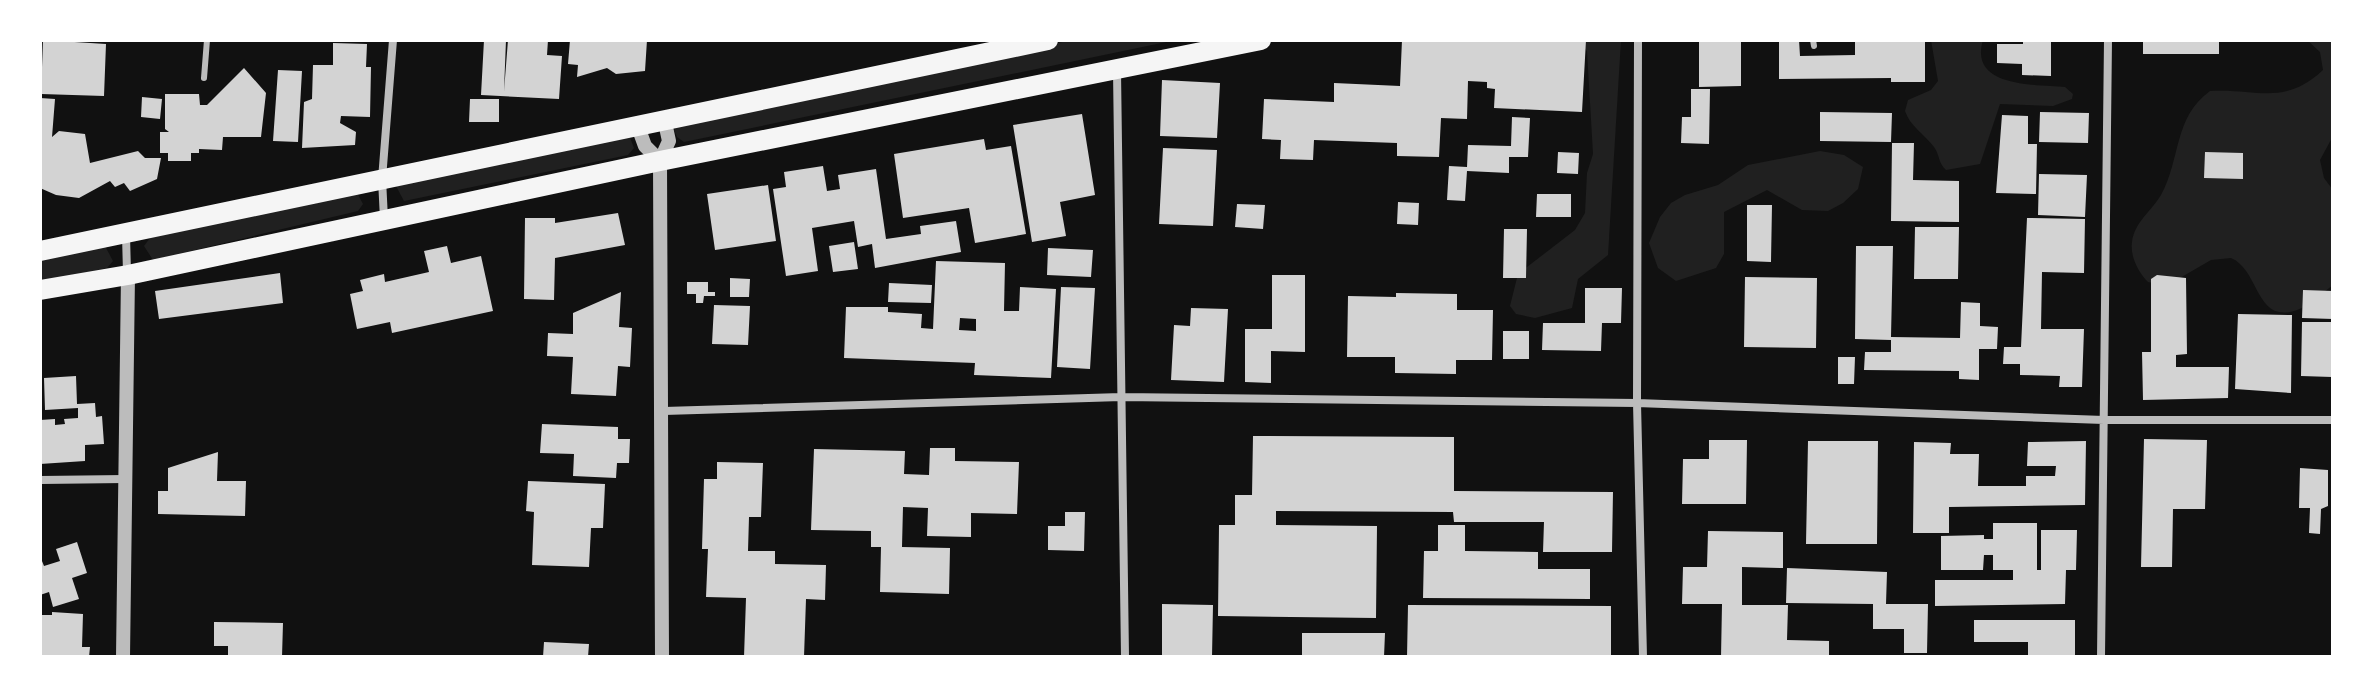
<svg xmlns="http://www.w3.org/2000/svg" width="2373" height="697" font-family="Poppins,sans-serif">
<style>
.green{fill:#202020}
.building{fill:#d3d3d3;fill-rule:evenodd}
.lines{fill:none;stroke-linecap:round;stroke-linejoin:round}
.service{stroke:#bcbcbc;stroke-width:6}
.minor{stroke:#bcbcbc;stroke-width:8}
.tertiary{stroke:#bcbcbc;stroke-width:14}
.primary{stroke:#f5f5f5;stroke-width:20}
</style>
<rect width="100%" height="100%" fill="#111"/>
<path class="green" d="M1072,40H1176L684,142L677,137L674,130L680,123Z
M1576,40H1621L1608,255L1578,279L1572,308L1535,318L1516,314L1510,306L1518,274L1575,230L1585,213L1587,173L1593,154L1587,51Z
M1931,40H1983C1968,89 2039,84 2065,87L2073,94L2072,99L2053,106L2000,104L1980,164L1946,170C1938,163 1940,155 1934,147C1924,134 1910,126 1905,111L1908,100L1931,90L1938,81Z
M2307,40H2333V136L2320,160L2324,178L2333,190V285C2322,293 2310,306 2297,310C2255,325 2260,270 2231,258L2211,260L2166,286L2148,282C2138,272 2130,256 2132,242C2135,221 2151,212 2161,195C2181,159 2173,118 2210,91C2257,88 2283,107 2323,70L2320,52Z
M629,135L634,148L628,155L404,201L396,186Z
M1820,151L1844,155L1863,167L1858,189L1843,203L1828,211L1802,210L1767,190L1724,212V254L1716,268L1676,281L1658,268L1649,243L1660,217L1671,203L1685,195L1718,185L1748,165Z
M355,189L363,204L358,211L153,260L144,246L150,238Z
M105,246L113,261L107,268L40,282V260Z"/>
<path class="building" d="M43,40L106,44L104,96L41,94Z
M484,40H506L504,91L508,40H548L547,55L562,56L559,99L481,95Z
M570,40H647L645,71L616,74L607,68L577,77L578,65L568,64Z
M1402,40H1586L1582,112L1494,108L1495,89L1487,88V82L1468,81L1467,119L1441,118L1439,157L1397,156V143L1314,140L1313,160L1280,159L1281,140L1262,139L1264,99L1334,102V83L1400,86Z
M1699,40H1741V86L1699,87Z
M1779,40H1799L1800,56L1855,55V40H1925V82H1891V78L1779,79Z
M2023,40H2051V76L2022,75V64L1997,63V44H2023Z
M2143,40H2219V54H2143Z
M333,43L367,44L366,67H371L370,117L341,116L340,123L356,132L355,145L302,148L304,102L312,99L313,65H333Z
M244,68L266,93L261,137H223L222,150L199,149V153H191V161H168V153H160V132H169L165,129V94H199L200,105H207Z
M278,70L302,71L298,142L273,141Z
M1162,80L1220,83L1217,138L1160,136Z
M1691,89H1710L1709,144L1681,143L1682,117H1691Z
M142,97L162,99L160,119L141,117Z
M40,98L55,99L52,137L59,131L85,134L90,163L138,151L145,158H161L157,179L130,191L124,183L115,187L110,181L79,198L56,195L40,188Z
M470,99H499V122H469Z
M1820,112L1892,113L1891,142L1820,141Z
M2040,112L2089,113L2088,143L2039,142Z
M1082,114L1095,195L1060,202L1066,236L1032,242L1013,125Z
M2002,115L2028,116V144H2037L2036,194L1996,193Z
M1512,117L1530,118L1528,157H1509V173L1467,171L1465,201L1447,200L1449,166L1467,167L1468,145L1511,146Z
M984,139L986,150L1011,146L1026,234L975,243L969,208L903,218L894,154Z
M1892,143H1914L1913,180L1959,181V222L1891,221Z
M1163,148L1217,150L1213,226L1159,224Z
M1558,152L1579,153L1578,174L1557,173Z
M2205,152L2243,153V179L2204,178Z
M823,166L827,191L840,189L838,175L876,169L886,239L921,234L920,226L956,221L961,252L875,268L872,244L858,247L854,221L812,228L818,271L786,276L773,189L786,187L784,172Z
M2039,174L2087,175L2085,217L2038,215Z
M768,185L776,241L715,250L707,194Z
M1537,194H1571V217H1536Z
M1398,202L1419,203L1418,225L1397,224Z
M1237,204L1265,205L1263,229L1235,227Z
M1747,205H1772L1771,262L1747,261Z
M618,213L625,245L555,258L554,300L524,299L525,218H555V223Z
M2027,218L2085,219L2084,273L2042,272L2041,329H2084L2082,387H2059L2060,376L2020,375V364H2003L2004,347H2021Z
M1915,227H1959L1958,279H1914Z
M1504,229H1527L1526,278H1503Z
M854,242L858,269L833,272L829,246Z
M447,246L451,263L481,256L493,311L392,333L390,322L357,329L350,294L363,291L360,280L384,274L385,282L429,272L424,251Z
M1856,246H1893L1891,337L1960,338L1961,302L1980,303V326L1998,327L1997,349H1979V380L1959,379V371L1864,370L1865,352H1891V340L1855,339Z
M1048,248L1093,250L1091,277L1047,275Z
M936,261L1005,263L1004,311H1019L1020,287L1056,289L1051,378L974,375L975,363L844,358L846,307H888V312L922,314L921,328L933,329ZM960,318L976,319V331L959,330Z
M280,273L283,303L159,319L155,291Z
M1272,275H1305V352L1271,351V383L1245,382V329H1272Z
M2157,275L2186,278L2187,354L2176,355V367H2229L2228,398L2143,400L2142,352H2151V279Z
M1745,277L1817,278L1816,348L1744,347Z
M730,278L750,279L749,297H730Z
M687,282H708V292H715V296H704L703,303H696V294H687Z
M889,283L932,285L931,303L888,302Z
M1061,287L1095,288L1090,369L1057,367Z
M1585,288H1622L1621,323H1602L1601,351L1542,350L1543,323H1585Z
M2303,290L2333,291V319L2302,318Z
M621,292L619,327L632,328L630,367L618,366L616,396L571,394L573,357L547,356L548,333L573,334V313Z
M1396,293L1457,294V310H1493L1492,360H1456V374L1395,373V357H1347L1348,296L1396,297Z
M714,305L750,306L748,345L712,344Z
M1191,308L1228,309L1224,382L1171,380L1174,325L1190,326Z
M2238,314L2292,315L2291,393L2235,389Z
M2302,322H2333L2332,377L2301,376Z
M1503,331H1529V359H1503Z
M1838,357H1855L1854,384H1838Z
M76,376L77,404L95,403L96,417L102,416L104,444L85,445V461L40,464V420L55,419V425L65,424L64,419L78,418V408L45,410L44,378Z
M542,424L618,427V439H630L629,463H617L616,478L573,476L574,454L540,453Z
M1253,436L1454,437V491L1613,492L1612,552H1543L1544,522H1454L1453,512L1276,511V525L1377,526L1376,618L1218,616L1219,525H1235V495H1252Z
M2144,439L2207,440L2205,509H2173L2172,567H2141Z
M1709,440H1747L1746,504H1682L1683,459H1709Z
M1808,441H1878L1877,544H1806Z
M2086,441L2085,505L1949,507V533H1913L1914,442L1951,443L1950,454H1979L1978,486H2026V476H2055L2056,466H2027L2028,442Z
M930,448H955V461L1019,462L1017,514L971,513V537L927,536L928,508L903,507L902,547L950,548L949,594L880,592L881,547H871V531L811,530L814,449L905,451L904,474L929,475Z
M218,452L217,481H246L245,516L158,514V491H168V468Z
M717,462L763,463L761,517H749L748,551H775V564L826,565L825,600L806,599L804,657H744L746,598L706,597L708,549H702L704,479H717Z
M2300,468L2328,470V506L2321,509L2320,534L2309,533L2310,508H2299Z
M528,481L605,484L603,528H591L589,567L532,565L534,512L526,511Z
M1065,512H1085L1084,551L1048,550V526H1065Z
M1993,523H2037V570H2041V530H2077L2076,570H2066L2065,604L1935,606V580H2013V570H1993V555H1984L1983,570H1941V536L1984,535V539H1993Z
M1438,525H1465V551L1538,552V569H1590V599L1423,598L1424,551H1438Z
M1708,531L1783,532V568L1742,567V605H1788L1787,640L1829,641V657H1721L1722,604H1682L1683,567H1707Z
M77,542L87,573L72,578L79,599L53,607L49,592L40,595V556L44,566L60,561L56,549Z
M1787,568L1887,572L1886,604H1928L1927,653H1904V629H1873V604L1786,603Z
M1162,604L1213,605L1212,657H1162Z
M1408,605L1611,606V657H1407Z
M52,612L83,614L82,647H90L89,657H40L42,615H52Z
M1974,620H2075V657H2028V642H1974Z
M214,622L283,623L282,657H228V646H214Z
M1302,633H1385L1384,657H1302Z
M544,642L589,644L588,657H543Z"/>
<g class="lines">
<path class="service" d="M1813,40L1814,46
M204,78L207,40"/>
<path class="minor" d="M1638,40L1637,403L1643,657
M1117,71L1125,657
M384,219L382,179L393,40
M126,235L127,273
M664,411L1121,397L1637,403L2104,420H2333
M40,480L125,479
M2101,657L2108,40"/>
<path class="tertiary" d="M637,124L645,146L660,161L662,657
M660,161L669,141L664,118
M123,657L128,275"/>
<path class="primary" d="M40,251L1048,40
M40,290L128,275L660,161L1261,40"/>
</g>
<rect width="2373" height="697" fill="none" stroke="#ffffff" stroke-width="84"/>
</svg>
